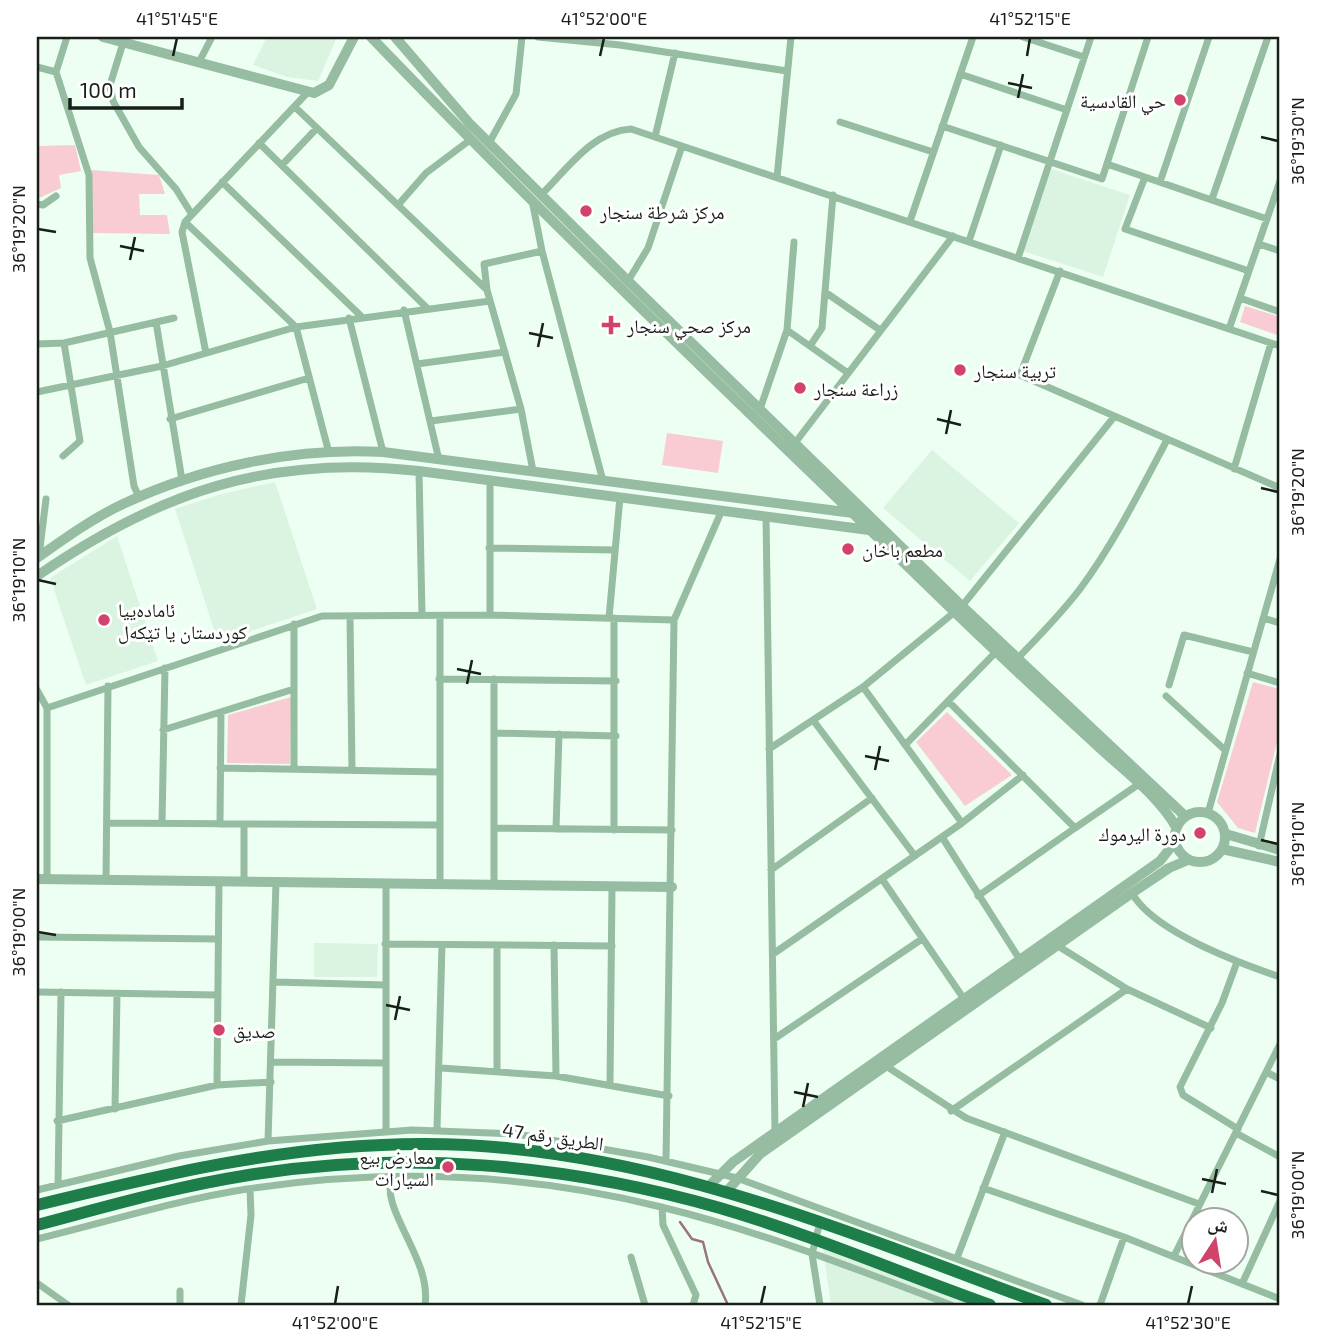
<svg xmlns="http://www.w3.org/2000/svg" width="1317" height="1342" font-family="'Exo 2','Noto Naskh Arabic',sans-serif">
<style>
.built{fill:#dbf3e1}
.green{fill:#f9ccd3}
.lines{fill:none;stroke-linecap:round;stroke-linejoin:round}
.stream{stroke:#99757a;stroke-width:2.5}
.minor{stroke:#96bca1;stroke-width:7}
.tertiary{stroke:#96bca1;stroke-width:10}
.trunk{stroke:#1e7e4a;stroke-width:12}
.ticks{fill:none;stroke:#181e1a;stroke-width:2.5}
.poi-dot{fill:#d2436b;stroke:#fff;stroke-width:2.5}
.labels{text-anchor:middle;dominant-baseline:central;stroke-width:6;stroke-linejoin:round;paint-order:stroke}
.poi-label{font-size:19px;fill:#181e1a;stroke:#fff;text-anchor:start}
.street-label{font-size:19px;fill:#181e1a;stroke:#fff}
.neatline{fill:none;stroke:#181e1a;stroke-width:2.5}
.ticks-label{font-size:18px;text-anchor:middle;fill:#181e1a}
</style>
<rect width="100%" height="100%" fill="#edfff2"/>
<path class="built" d="M267,37H337L318,81L287,77L253,65Z
M1051,169L1130,195L1103,277L1023,251Z
M932,450L1019,523L970,581L883,508Z
M275,482L317,609L218,642L175,509L221,494Z
M117,536L158,661L86,685L50,578Z
M314,943L378,944L377,977H314Z
M822,1242L994,1305H831Z"/>
<path class="green" d="M75,145L81,171L59,175L61,188L37,199V146Z
M91,170L159,175L165,194H139L140,215H167L170,234L92,233Z
M1245,306L1280,317V336L1240,322Z
M667,433L723,441L718,473L662,465Z
M1253,682L1280,689V730L1255,833L1238,828L1217,802Z
M291,697L290,764L227,763L228,715Z
M947,712L1012,775L965,806L916,742Z"/>
<g class="lines">
<path class="stream" d="M680,1222L692,1239L703,1242L708,1262L728,1305"/>
<path class="minor" d="M67,37L56,72L89,175L90,258L110,332L134,486L139,497
M538,37L620,45L787,71
M1023,37L1084,57
M123,43L110,85L113,101L139,147L176,189L191,213
M199,62L212,37
M37,67L56,72
M960,74L1067,110
M308,92L185,222L296,327L329,453
M295,107L487,290
M840,122L933,152
M942,126L1102,179L1148,37
M655,137L675,53
M259,143L427,308
M489,143L516,94L522,37
M1107,164L1267,219
M282,165L317,128
M777,177L791,37
M1145,177L1125,229L1249,271
M222,182L361,316
M1160,182L1209,37
M542,194C568,168 593,131 631,129L1280,346
M1212,199L1268,37
M532,200L542,251L603,481
M37,204L43,205L56,196
M398,205L426,173L470,140
M910,221L973,37
M185,222L182,232L206,353
M969,241L1001,145
M1259,244L1280,251
M1018,258L1091,37
M1060,271L1020,375L1280,488
M628,281L648,248L682,146
M825,292L880,330
M1240,298L1280,312
M404,310L439,460
M349,318L383,452
M156,322L182,480
M1229,329L1280,181
M787,330L848,373
M37,344L64,343L174,318
M810,346L822,328L833,195
M417,364L505,352
M37,392L162,366L296,327L490,301
M760,409L787,330L794,242
M170,419L309,378
M431,421L521,409
M795,443L953,236
M63,456L80,441L64,343
M1234,469L1271,343
M419,471L422,615
M533,471L521,409L487,290L484,264L542,251
M490,480V615
M766,516L775,1132
M489,548L615,550
M39,556L46,499
M350,616L352,770
M440,616V884
M609,618L620,497
M1263,618L1280,623
M1018,658C1039,636 1061,614 1080,589C1114,543 1140,491 1167,440
M1247,673L1280,683
M439,679L616,681
M1169,685L1184,635L1253,652
M863,687L962,823
M37,690L47,708V879
M1166,696L1225,750
M949,702L1075,828L1139,784
M47,708L322,616L490,615L674,620
M813,720L915,856
M163,730L294,689
M494,733L616,736
M905,745L996,652
M769,749L863,687L962,606L1114,417
M220,768L439,772
M294,769V624
M1208,813L1280,559
M107,823L440,825
M162,823L165,668
M220,824L221,712
M494,828L672,830
M556,829L559,734
M614,830V618
M942,837L1022,963
M1259,846L1280,754
M771,870L872,798
M882,879L964,999
M106,880L108,686
M244,882V824
M494,885V679
M1132,893C1153,931 1239,963 1280,977
M978,896L1075,828
M37,937L218,939
M385,944L612,946
M497,945V1070
M554,945L556,1076
M1058,946L1127,989L1211,1028
M773,954L962,823L1023,775
M1237,962L1222,1003L1180,1087L1183,1095L1238,1129
M275,982L385,985
M37,992L218,995
M774,1039L922,939
M272,1062L385,1063
M886,1066L966,1118L1199,1204
M441,1068L556,1076L669,1096
M1266,1072L1280,1079
M610,1084L612,887
M217,1085L219,881
M115,1109L117,994
M951,1111L1127,989
M57,1121L217,1085L271,1082
M437,1129L442,945
M386,1131V884
M1236,1133L1280,1157
M268,1141L276,882
M666,1161L674,620L722,510
M392,1176C379,1210 432,1258 425,1305
M58,1185L61,992
M983,1188L1124,1237L1280,1299
M37,1190L179,1156L268,1141L412,1130L517,1134L648,1157L737,1178L1082,1305
M662,1207L663,1225L696,1295L693,1305
M820,1222L812,1254L820,1305
M37,1239C106,1222 177,1200 247,1189C385,1168 526,1173 661,1207C760,1231 856,1269 951,1305
M1174,1256L1280,1044
M631,1257L645,1305
M957,1258L1005,1132
M37,1283L68,1305
M1242,1284L1280,1201
M180,1305V1291
M241,1305L251,1215L250,1189
M1100,1305L1124,1237"/>
<path class="tertiary" d="M103,37L314,93L329,85L354,37
M371,37C565,239 769,431 969,626C1013,668 1057,709 1102,750C1127,773 1159,797 1176,827
M395,37L469,123L628,281L962,606L1185,816
M37,558C64,539 93,518 123,504C202,467 295,447 383,452L853,513
M37,576C159,492 270,454 419,471L869,530
M1175 837a25 25 0 1 1 50 0a25 25 0 1 1-50 0Z
M1226,834L1280,850
M1222,849L1280,862
M37,879L672,887
M709,1186L733,1162L1160,861L1175,842
M727,1191L760,1154L1132,893L1169,868L1188,860"/>
<path class="trunk" d="M37,1205C164,1174 290,1144 421,1144C641,1143 844,1231 1046,1305
M37,1225C105,1207 174,1187 243,1176C401,1149 567,1164 720,1208C812,1235 900,1273 990,1305"/>
</g>
<path class="ticks" d="M173,56L177,38M600,56L604,38M1027,56L1030,38M1008,83L1032,88M1018,98L1023,74M1261,137L1278,141M38,229L56,232M120,246L144,251M130,260L135,237M529,333L553,338M538,347L543,323M937,419L961,425M946,434L951,410M1261,488L1278,492M38,580L56,584M457,669L481,674M467,684L472,660M865,756L889,761M875,770L880,746M1261,840L1278,844M38,932L56,935M386,1005L410,1010M395,1020L400,996M794,1092L818,1097M803,1107L808,1083M1202,1179L1226,1184M1261,1191L1278,1195M1212,1193L1217,1169M335,1304L338,1286M761,1304L765,1286M1188,1304L1192,1286"/>
<g class="poi-dot">
<circle cx="1180" cy="100" r="7"/>
<circle cx="586" cy="211" r="7"/>
<path d="M607.5 314.5h7v7h7v7h-7v7h-7v-7h-7v-7h7z"/>
<circle cx="960" cy="370" r="7"/>
<circle cx="800" cy="388" r="7"/>
<circle cx="848" cy="549" r="7"/>
<circle cx="104" cy="620" r="7"/>
<circle cx="1200" cy="833" r="7"/>
<circle cx="219" cy="1030" r="7"/>
<circle cx="448" cy="1167" r="7"/>
</g>
<g class="labels">
<g class="poi-label">
<text x="1166" y="100" text-anchor="end">حي القادسية</text>
<text x="600" y="211">مركز شرطة سنجار</text>
<text x="627" y="325">مركز صحي سنجار</text>
<text x="974" y="370">تربية سنجار</text>
<text x="814" y="388">زراعة سنجار</text>
<text x="862" y="549">مطعم باخان</text>
<text x="118" y="609">ئامادەییا<tspan x="118" dy="22">کوردستان یا تێکەل</tspan></text>
<text x="1186" y="833" text-anchor="end">دورة اليرموك</text>
<text x="233" y="1030">صديق</text>
<text x="434" y="1156" text-anchor="end">معارض بيع<tspan x="434" dy="22">السيارات</tspan></text>
</g>
<g class="street-label">
<text transform="translate(553 1136) rotate(8)">الطريق رقم 47</text>
</g>
</g>
<rect width="1317" height="1342" fill="none" stroke="#ffffff" stroke-width="77"/>
<g transform="translate(1215 1241) rotate(12)"><circle r="33" fill="#ffffff" stroke="#a3a5a3" stroke-width="2"/>
<path d="M0-5L12 26L0 18L-12 26Z" fill="#d2436b"/>
<text y="-10" font-size="19" font-weight="bold" text-anchor="middle" fill="#181e1a">ش</text>
</g>
<path d="M70 98v10h112v-10" fill="none" stroke="#181e1a" stroke-width="3.5"/>
<text x="80" y="98" font-size="21" fill="#181e1a" stroke="#ffffff" stroke-width="5" paint-order="stroke">100 m</text>
<rect x="38" y="38" width="1240" height="1266" class="neatline"/>
<g class="ticks-label">
<text x="177" y="25">41°51'45"E</text>
<text x="604" y="25">41°52'00"E</text>
<text x="1030" y="25">41°52'15"E</text>
<text transform="translate(1298 141) rotate(-90)" y="6">36°19'30"N</text>
<text transform="translate(19 229) rotate(-90)" y="6">36°19'20"N</text>
<text transform="translate(1298 492) rotate(-90)" y="6">36°19'20"N</text>
<text transform="translate(19 580) rotate(-90)" y="6">36°19'10"N</text>
<text transform="translate(1298 844) rotate(-90)" y="6">36°19'10"N</text>
<text transform="translate(19 932) rotate(-90)" y="6">36°19'00"N</text>
<text transform="translate(1298 1195) rotate(-90)" y="6">36°19'00"N</text>
<text x="335" y="1329">41°52'00"E</text>
<text x="761" y="1329">41°52'15"E</text>
<text x="1188" y="1329">41°52'30"E</text>
</g>
</svg>
